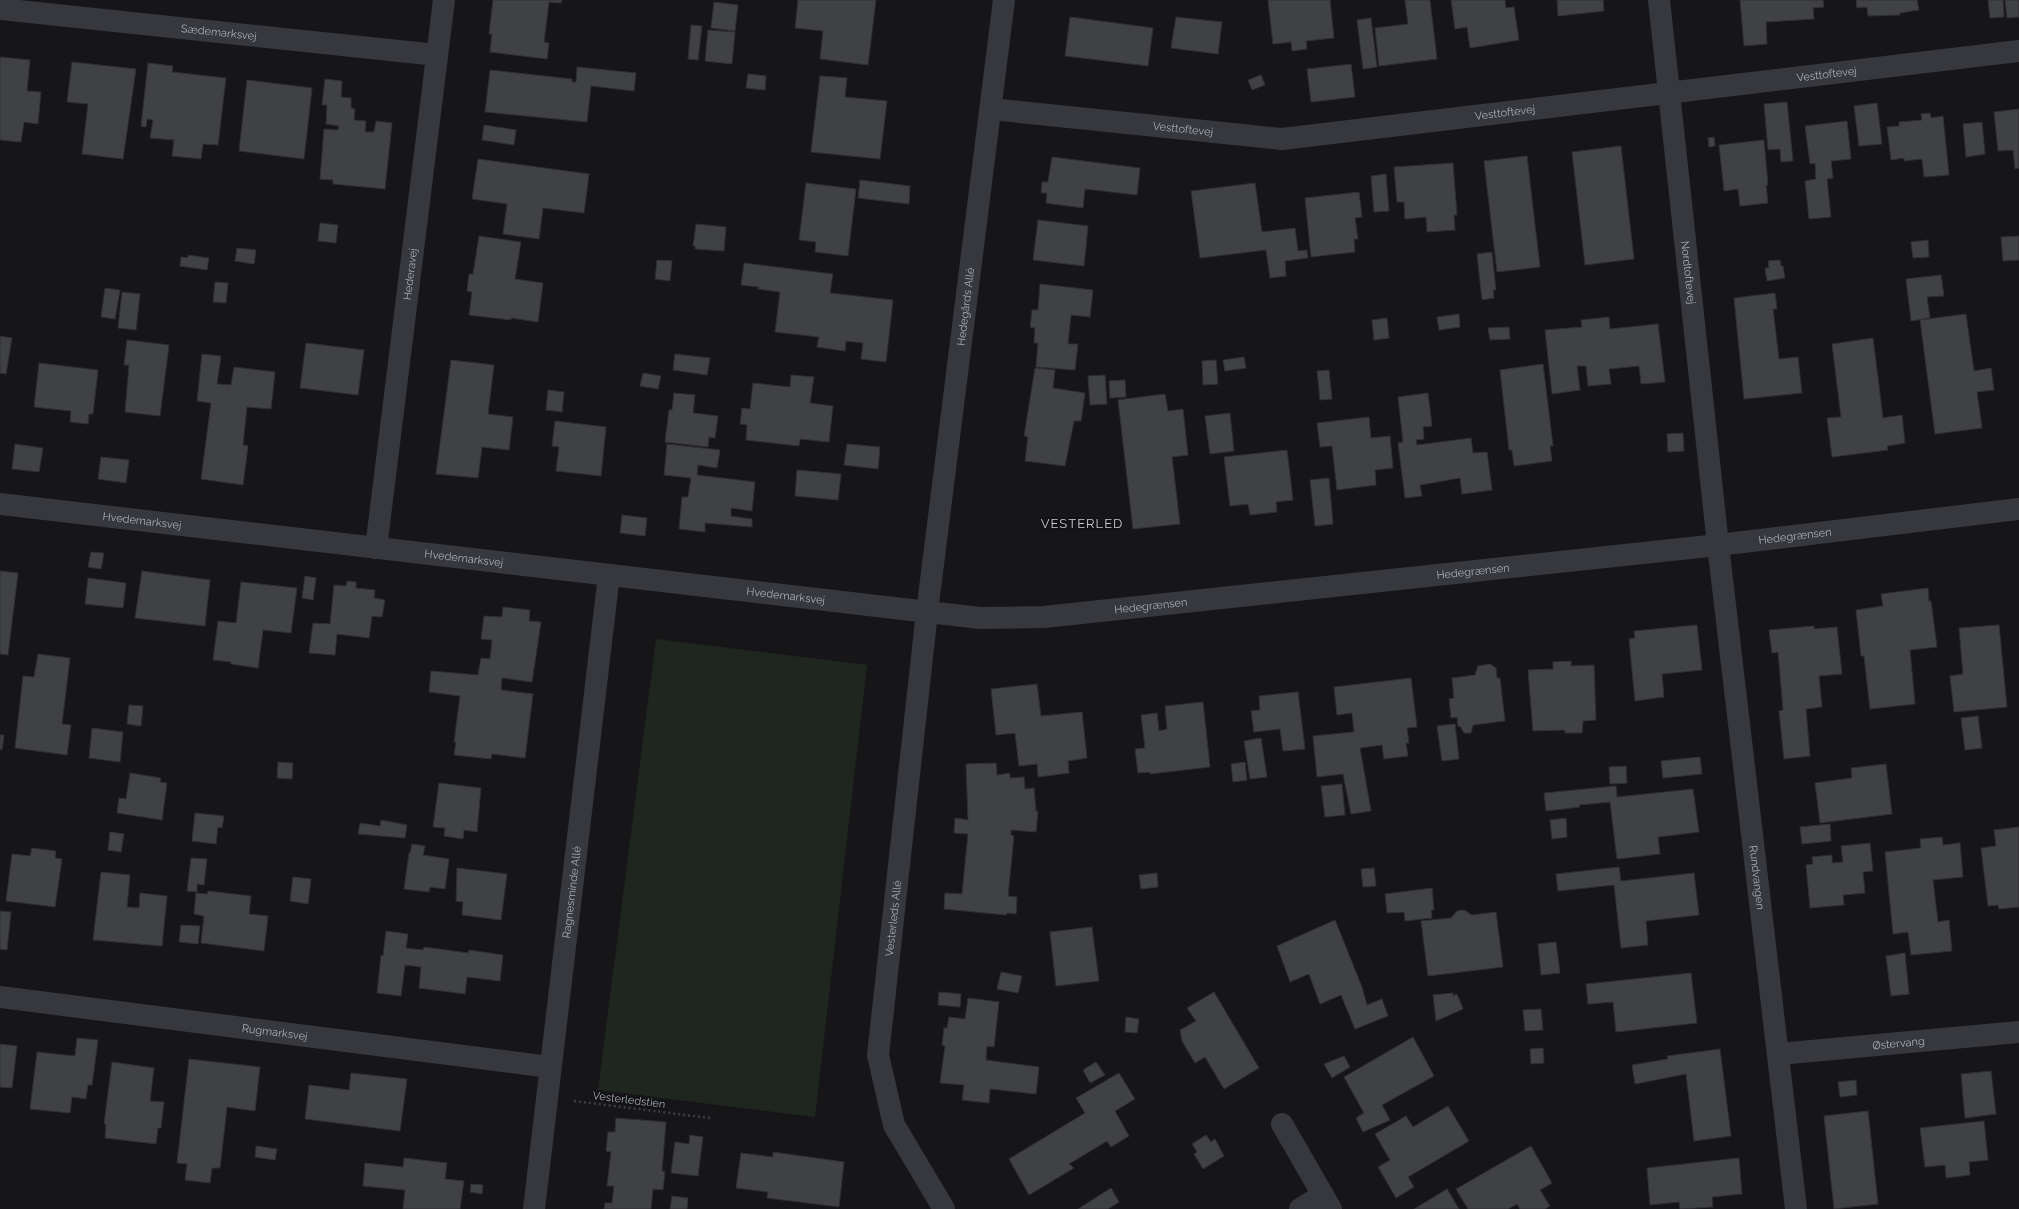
<svg xmlns="http://www.w3.org/2000/svg" width="2019" height="1209" font-family="Raleway,sans-serif">
<style>
.green{fill:#1e261f}
.building{fill:#404145;stroke:#303034}
.lines{fill:none;stroke-linecap:round;stroke-linejoin:round}
.path{stroke:#3d3f44;stroke-width:2.5;stroke-dasharray:2 3;stroke-linecap:butt}
.minor{stroke:#37383d;stroke-width:22}
.labels{text-anchor:middle;dominant-baseline:central;stroke-width:3;stroke-linejoin:round;paint-order:stroke}
.street-label{font-size:11px;fill:#a8adb8;stroke:#111113}
.quarter-label{font-size:13px;letter-spacing:1px;fill:#c9ccd4;stroke:#111113}
</style>
<rect width="100%" height="100%" fill="#161618"/>
<path class="green" d="M656,639L867,665L815,1117L598,1090Z"/>
<path class="building" d="M493,0H562L561,3L549,2L544,42L549,43L547,59L490,52L492,34H489Z
M798,0H876L868,65L820,59L823,31L795,28Z
M1268,0H1330L1334,38L1306,41L1307,49L1292,51L1291,42L1273,44Z
M1405,0H1430L1437,59L1379,66L1375,28L1408,24Z
M1451,0H1505L1506,8L1514,7L1519,40L1470,48L1467,27L1455,29Z
M1557,0H1603L1604,11L1558,16Z
M1740,0H1823L1824,7L1813,8L1814,19L1766,22L1767,44L1744,46Z
M1856,0H1917L1919,10L1900,13V15L1868,16L1867,7L1857,8Z
M1988,0H2003L2004,17L1990,18Z
M2005,0H2019V17L2007,18Z
M714,2L738,5L735,31L711,28Z
M1070,17L1153,28L1148,66L1065,56Z
M1176,17L1222,22L1218,54L1171,48Z
M1371,18L1377,67L1363,69L1357,20Z
M691,25L702,26L698,60L688,59Z
M708,30L735,32L732,64L705,61Z
M0,57L30,60L27,91L41,92L38,124L24,122L21,142L0,140Z
M72,62L136,69L123,159L82,154L88,104L67,102Z
M148,63L173,66L172,72L226,78L218,145L203,144L201,159L172,156L174,140L150,138L153,120L147,119L146,127L141,126Z
M1351,64L1355,97L1311,102L1307,69Z
M577,67L636,73L634,91L591,86L587,122L485,112L490,70L572,79V82H576Z
M748,74L766,76L765,90L746,88Z
M1261,75L1265,85L1252,90L1248,80Z
M820,76L847,78L845,97L887,101L880,159L811,152Z
M325,79L342,81L341,97L351,98V108L355,109L354,120L366,121L365,132H374L376,121L392,123L385,189L333,184V180L320,179L324,129L338,130L339,126L326,124L327,105H322Z
M247,80L312,88L304,159L239,151Z
M1787,102L1793,161L1781,162L1780,149L1768,150L1764,104Z
M1877,103L1882,144L1859,146L1854,106Z
M2019,109V168L2015,169L2013,150L1998,151L1994,112Z
M1930,113L1931,118L1943,116L1949,175L1924,177L1922,159L1904,161V158L1891,160L1887,127L1899,126V122L1922,120L1921,114Z
M1847,121L1851,159L1831,161L1833,178L1827,179L1831,217L1809,219L1805,181L1816,179L1815,163L1810,164L1805,126Z
M1982,122L1985,154L1966,157L1963,124Z
M484,125L516,130L514,145L482,140Z
M1714,137L1715,146L1709,147L1708,138Z
M1764,140L1768,185H1766L1768,203L1740,206L1738,189L1724,191L1719,145Z
M1621,146L1634,259L1585,265L1572,152Z
M1527,156L1540,267L1497,272L1484,161Z
M1052,157L1140,168L1137,195L1085,189L1083,208L1046,203L1047,193H1041L1042,182H1048Z
M478,159L589,174L584,213L543,208L539,239L503,234L507,204L472,199Z
M1453,163L1457,215H1454L1455,230L1427,232L1426,217L1405,219L1404,202H1397L1394,167Z
M1386,174L1389,211L1374,212L1371,176Z
M860,180L910,186L909,204L858,198Z
M806,183L856,189L848,256L815,252L816,242L799,240Z
M1255,183L1262,232L1295,228L1298,251L1307,250L1308,258L1285,261L1286,276L1270,278L1266,250L1200,258L1191,191Z
M1359,192L1362,217L1355,218L1358,239H1354L1355,252L1311,257L1305,198Z
M1038,220L1088,226L1084,266L1033,260Z
M320,223L338,225L336,243L318,241Z
M696,224L726,227L724,251L695,249V246H693Z
M479,236L521,242L515,279L543,283L538,322L511,318V320L469,315L472,292L467,291L469,274H473Z
M2019,236V260L2003,261L2001,237Z
M1928,240L1929,257L1913,258L1911,242Z
M237,248L256,250L254,264L235,261Z
M1492,252L1496,290H1493L1494,298L1482,300L1477,254Z
M188,255L209,258L207,270L180,266L181,257L188,258Z
M657,260L672,261L670,281L655,279Z
M1780,260L1781,266H1783L1785,278L1767,281L1765,268H1769L1768,261Z
M744,263L833,274L830,293L893,300L886,362L861,359L863,343L846,341L845,351L817,347L819,337L775,332L780,292L758,289L759,287L741,285Z
M1941,275L1944,296L1927,297L1930,318L1911,321L1906,279Z
M215,282L228,283L226,303L213,302Z
M1040,284L1093,290L1090,317L1071,315L1068,344H1078L1075,370L1036,367L1038,343H1034L1035,328L1030,327L1032,310H1038Z
M105,288L120,290L115,319L101,317Z
M122,292L140,294L136,330L118,328Z
M1775,293L1777,309H1773L1779,359L1798,357L1802,393L1744,399L1734,298Z
M1459,314L1460,327L1439,330L1437,317Z
M1966,314L1974,371L1991,368L1994,390L1977,392L1982,428L1935,434L1920,320Z
M1609,317L1610,329L1658,324L1665,382L1641,384L1639,366L1609,369L1611,384L1588,386L1586,366H1577L1580,390L1552,394L1545,330L1582,327L1581,320Z
M1387,318L1389,338L1374,340L1372,320Z
M1509,327L1510,339L1490,340L1488,328Z
M0,336L12,338L6,374L0,373Z
M1873,338L1883,418L1902,415L1905,443L1887,446L1888,450L1832,457L1827,418L1841,417L1832,344Z
M127,340L169,345L160,416L125,412L129,365H124Z
M306,343L364,350L358,395L300,388Z
M202,354L221,356L217,384L231,385L234,367L275,372L271,409L247,407L243,445L248,446L243,485L201,479L211,403L197,401Z
M675,354L710,358L707,375L673,370Z
M1244,357L1246,368L1225,371L1223,360Z
M451,360L494,365L488,414L513,417L509,450L482,447L478,478L436,474Z
M1216,360L1218,384L1203,385L1202,361Z
M39,363L98,370L93,414H89L88,424L70,422L71,411L34,407Z
M1543,364L1553,446H1550L1552,461L1514,466L1512,450H1509L1500,370Z
M1035,368L1055,370L1053,388L1085,393L1081,421H1074L1065,466L1025,461L1028,437L1024,436Z
M1329,370L1332,399L1320,400L1317,371Z
M643,373L661,376L658,389L640,386Z
M791,375L814,377L810,403L833,406L829,442L800,439L799,446L746,440L747,425L740,424L742,408L750,409L753,383L790,387Z
M1105,375L1107,404L1090,405L1088,376Z
M1125,380L1126,397L1110,398L1109,381Z
M548,390L564,392L562,412L546,410Z
M674,393L695,395L693,413L718,416L715,438L709,437L708,447L665,442L669,410H672Z
M1428,393L1432,426L1423,427L1424,439L1416,440L1417,445L1471,438L1473,453L1487,452L1492,490L1462,494L1460,478L1420,485L1422,496L1405,498L1398,443L1403,442L1398,397Z
M1165,394L1168,411L1183,409L1188,455L1172,457L1180,524L1133,529L1118,400Z
M1230,413L1234,451L1210,454L1205,416Z
M1369,417L1371,438L1390,436L1393,468L1375,470L1376,485L1337,490L1332,446L1320,447L1317,423Z
M555,421L606,427L601,476L556,471L559,447L552,446Z
M1683,433L1684,451L1668,452L1667,434Z
M15,444L43,448L39,472L12,469Z
M667,444L720,450L717,468L698,465L697,475L755,482L752,511L731,508V516L752,519V527L705,523V532L679,529L682,497H688L691,478L664,475Z
M847,444L880,447L878,469L844,465Z
M1287,450L1293,500L1276,502L1277,512L1250,515L1248,504L1230,506L1224,457Z
M101,457L129,460L126,483L98,479Z
M797,470L841,474L838,500L795,496Z
M1329,478L1333,524L1315,526L1310,480Z
M622,515L647,518L645,536L620,533Z
M91,552L104,553L101,569L88,567Z
M0,571L18,573L8,655L0,654Z
M142,571L210,580L205,626L135,618Z
M305,576L316,578L313,600L302,598Z
M88,578L126,583L123,608L85,604Z
M347,581L356,582V588L375,590L374,598L385,600L382,617L372,616L369,638L337,634L335,655L309,653L313,623L330,624L334,585L346,586Z
M241,582L297,588L291,633L263,630L258,668L231,664V662L213,660L218,621L236,623Z
M1928,588L1929,601H1931L1937,647L1910,650L1915,704L1870,709L1864,656H1861L1856,610L1883,606L1881,594Z
M503,607L530,610L529,621L541,622L532,682L502,678L501,690L533,694L525,758L492,754L491,759L454,755L456,742H454L460,696L429,692L431,671L478,675L481,658L490,659L492,640L481,639L484,616L502,617Z
M1697,625L1702,670L1662,674L1664,697L1635,701L1629,639L1635,638L1634,631Z
M1999,625L2007,707L1954,712L1950,676L1963,674L1959,628Z
M1814,626V629L1837,627L1842,674L1819,676L1822,707L1806,709L1810,756L1784,759L1779,711L1783,710L1778,652L1772,653L1769,630Z
M38,654L70,658L62,724L71,725L67,755L15,748L23,676L34,677Z
M1571,661V666L1594,665L1596,720L1583,721L1582,733H1565V730L1533,731L1528,670L1553,669V662Z
M1490,664L1496,668L1497,678H1500L1505,721L1473,725L1471,733H1464L1460,726L1458,727L1457,717L1451,718L1449,699L1454,698L1452,678L1475,675L1478,666Z
M1411,678L1417,727L1407,728L1409,743H1406L1408,756L1384,759L1382,745L1360,748L1371,811L1351,814L1343,774L1317,777L1313,736L1354,732L1352,713L1337,715L1334,687Z
M1037,684L1041,716L1082,712L1087,758L1068,761L1069,773L1038,777L1037,764L1019,766L1015,733L996,735L991,689Z
M1298,692L1305,749L1283,751L1280,729L1254,732L1251,711L1260,710L1259,696Z
M1203,702L1210,767L1150,774V772L1138,773L1135,749L1145,748L1141,715L1157,713L1159,731L1167,729L1165,706Z
M129,705L143,706L141,726L127,724Z
M1978,716L1982,748L1965,750L1961,718Z
M1455,724L1459,759L1442,761L1437,726Z
M92,728L123,732L120,762L89,758Z
M0,735H4L2,750L0,749Z
M1261,738L1267,777L1250,779L1244,741Z
M1700,757L1702,774L1663,778L1661,761Z
M278,762L293,763L292,779L277,778Z
M1245,762L1247,780L1233,782L1231,764Z
M996,763L997,775L1010,773V778L1024,777L1025,789L1034,788L1036,811L1038,812L1036,832L1011,830V835L1014,836L1008,896L1017,897L1016,914L1007,913L1006,915L944,909L945,893L962,894L968,834L954,833L955,818L968,820L966,764Z
M1886,764L1892,814L1820,823L1815,783L1852,778L1851,768Z
M1626,766L1627,783L1610,784L1609,767Z
M130,773L161,778L160,782L167,783L162,820L117,813L119,798L126,799Z
M439,783L481,788L477,832L464,830L463,839L444,836L445,828L433,827Z
M1342,784L1345,815L1325,817L1321,786Z
M1616,786L1617,797L1693,789L1699,832L1658,837L1660,854L1617,859L1610,802L1579,805L1580,807L1546,811L1544,793Z
M195,813L224,816L222,828L218,827L216,844L192,841Z
M1566,818L1567,837L1552,839L1550,820Z
M381,820L407,825L405,838L358,834L360,823L380,826Z
M1830,824L1831,841L1802,844L1800,827Z
M2019,827V907L1999,909L1998,905L1988,906L1981,848L1996,846L1994,830Z
M110,832L124,834L121,852L108,850Z
M1942,837L1943,845L1960,843L1963,877L1933,880L1938,922L1949,920L1952,951L1911,955L1908,932L1893,934L1885,852L1921,848L1920,839Z
M1870,843L1873,871L1863,872L1865,893L1843,895L1844,905L1810,908L1806,865L1813,864L1812,857L1832,855V863L1843,862L1841,846Z
M412,844L425,846L423,855L449,859L445,889L430,887L429,892L404,889L409,853H410Z
M32,848L56,851L55,858L62,859L55,907L6,901L12,854L30,856Z
M191,858L207,859L204,885L197,884V892L187,891Z
M1619,867L1621,881L1694,873L1699,915L1646,921L1648,945L1621,948L1614,885L1558,891L1556,874Z
M457,868L507,874L501,920L462,915L463,902L456,901Z
M1374,868L1376,886L1363,887L1361,869Z
M101,872L130,875L127,907L139,908L140,893L167,896L162,946L93,940Z
M1157,873L1158,887L1141,889L1139,875Z
M293,877L311,879L308,904L290,901Z
M1432,888L1434,910H1431L1432,918L1405,921L1404,912L1387,913L1385,894Z
M208,891L251,896L249,914L268,916L264,951L201,943L204,916L194,914L196,893L207,894Z
M1464,910L1472,915L1496,912L1503,967L1428,976L1421,921L1451,918L1457,911Z
M0,911L11,912L7,950L0,949Z
M1335,920L1362,987L1367,1005L1382,999L1388,1016L1355,1029L1341,995L1320,1004L1309,974L1290,982L1277,946Z
M181,925L200,926L198,944L179,942Z
M1092,927L1099,981L1056,986L1050,932Z
M386,931L408,934L406,948L423,950L424,947L468,953L469,950L503,955L500,981L467,977L465,994L419,988L421,967L405,965L401,996L377,993L381,955L383,956Z
M1556,942L1560,973L1541,975L1538,944Z
M1905,953L1909,994L1891,996L1886,956Z
M1001,972L1022,976L1018,993L997,989Z
M1691,973L1697,1023L1616,1032L1613,1002L1588,1004L1586,984Z
M939,992L961,994L960,1007L938,1005Z
M1214,992L1259,1068L1224,1089L1205,1057L1195,1063L1182,1041L1180,1030L1196,1021L1187,1008Z
M1453,993V996L1457,994L1463,1009L1436,1021L1433,995Z
M968,998L999,1002L994,1047L987,1046L986,1060L1039,1067L1036,1094L990,1089L989,1103L962,1100L964,1085L940,1083L945,1046L942,1045L944,1028H947L949,1017L965,1019Z
M1541,1009L1543,1030L1525,1031L1523,1010Z
M1126,1017L1139,1019L1137,1033L1125,1032Z
M1413,1037L1434,1076L1382,1105L1390,1120L1363,1132L1356,1118L1364,1113L1344,1077Z
M77,1038L98,1040L92,1085H88L86,1099L72,1097L70,1113L30,1109L37,1052L75,1056Z
M0,1044L17,1046L12,1088L0,1087Z
M1543,1048L1544,1063L1531,1064L1530,1049Z
M1720,1049L1731,1136L1694,1141L1686,1074L1635,1084L1632,1065L1668,1059L1667,1056Z
M1344,1056L1350,1067L1332,1078L1324,1064Z
M189,1059L260,1067L255,1111L227,1107L220,1168H212L210,1183L185,1180L187,1164L177,1163Z
M112,1062L154,1068L150,1101L164,1102L161,1128H158L156,1144L105,1138L106,1124H104Z
M1096,1062L1105,1075L1090,1083L1083,1070Z
M1991,1071L1996,1114L1965,1118L1961,1074Z
M351,1073L407,1079L400,1131L305,1119L309,1085L349,1090Z
M1119,1073L1135,1099L1115,1111L1129,1136L1111,1147L1107,1141L1069,1164L1074,1168L1029,1195L1009,1159L1085,1113L1076,1098Z
M1856,1080L1857,1095L1840,1097L1838,1082Z
M1448,1106L1469,1141L1408,1177L1414,1187L1396,1198L1378,1167L1390,1160L1375,1134L1406,1116L1413,1127Z
M1868,1111L1878,1204L1834,1209L1824,1116Z
M616,1118L666,1122L662,1171L665,1172L663,1190L653,1189L651,1209H604L605,1203H612L614,1186H607L611,1152L606,1151L608,1132H615Z
M1984,1121L1988,1160L1969,1162L1970,1175L1946,1178L1945,1165L1925,1167L1920,1128Z
M690,1135L703,1137L698,1176L671,1173L675,1142L689,1144Z
M1206,1135L1211,1142L1215,1139L1224,1156L1203,1169L1194,1154L1197,1152L1192,1144Z
M256,1146L277,1149L275,1160L255,1157Z
M1531,1146L1552,1183L1540,1190L1550,1206L1545,1209H1520L1517,1204L1508,1209H1468L1456,1189Z
M773,1152L844,1162L839,1207L767,1198L768,1192L736,1188L741,1153L773,1157Z
M404,1158L447,1163L445,1179L464,1181L460,1209H403L405,1190L363,1186L365,1163L403,1167Z
M1739,1158L1742,1194L1712,1197L1713,1207L1680,1209L1679,1202L1650,1205L1647,1168Z
M471,1184L483,1185L482,1194L470,1192Z
M1111,1188L1119,1202L1108,1209H1078Z
M1447,1189L1459,1209H1414Z
M672,1196L688,1198L687,1209H670Z"/>
<g class="lines">
<path class="path" d="M574,1101L710,1118"/>
<g class="minor">
<path id="s1" d="M1659,0L1718,545L1796,1209"/>
<path id="s2" d="M0,9L437,55"/>
<path id="s3" d="M991,109L1282,139L2019,51"/>
<path id="s4" d="M0,504L980,618L1044,617L1718,545L2019,509"/>
<path id="s5" d="M376,548L444,0"/>
<path id="s6" d="M0,997L550,1067"/>
<path id="s7" d="M1779,1054L2019,1032"/>
<path d="M1282,1124L1331,1209"/>
<path id="s8" d="M534,1209L609,575"/>
<path id="s9" d="M944,1209L894,1125L878,1055L927,612L1004,0"/>
<path d="M1300,1209L1323,1195"/>
</g>
</g>
<g class="labels">
<g class="street-label">
<text stroke="none"><textPath href="#s2" startOffset="220">Sædemarksvej</textPath></text>
<text stroke="none"><textPath href="#s3" startOffset="841">Vesttoftevej</textPath></text>
<text stroke="none"><textPath href="#s3" startOffset="517">Vesttoftevej</textPath></text>
<text stroke="none"><textPath href="#s3" startOffset="193">Vesttoftevej</textPath></text>
<text stroke="none"><textPath href="#s1" startOffset="274">Nordtoftevej</textPath></text>
<text stroke="none"><textPath href="#s5" startOffset="276">Hederavej</textPath></text>
<text stroke="none"><textPath href="#s9" startOffset="923">Hedegårds Allé</textPath></text>
<text stroke="none"><textPath href="#s4" startOffset="143">Hvedemarksvej</textPath></text>
<text stroke="none"><textPath href="#s4" startOffset="1806">Hedegrænsen</textPath></text>
<text stroke="none"><textPath href="#s4" startOffset="467">Hvedemarksvej</textPath></text>
<text stroke="none"><textPath href="#s4" startOffset="1482">Hedegrænsen</textPath></text>
<text stroke="none"><textPath href="#s4" startOffset="791">Hvedemarksvej</textPath></text>
<text stroke="none"><textPath href="#s4" startOffset="1158">Hedegrænsen</textPath></text>
<text stroke="none"><textPath href="#s1" startOffset="883">Rundvangen</textPath></text>
<text stroke="none"><textPath href="#s8" startOffset="319">Ragnesminde Allé</textPath></text>
<text stroke="none"><textPath href="#s9" startOffset="307">Vesterleds Allé</textPath></text>
<text stroke="none"><textPath href="#s6" startOffset="277">Rugmarksvej</textPath></text>
<text stroke="none"><textPath href="#s7" startOffset="120">Østervang</textPath></text>
<text transform="translate(629 1100) rotate(7)">Vesterledstien</text>
</g>
<g class="quarter-label">
<text x="1082" y="523">VESTERLED</text>
</g>
</g>
</svg>
